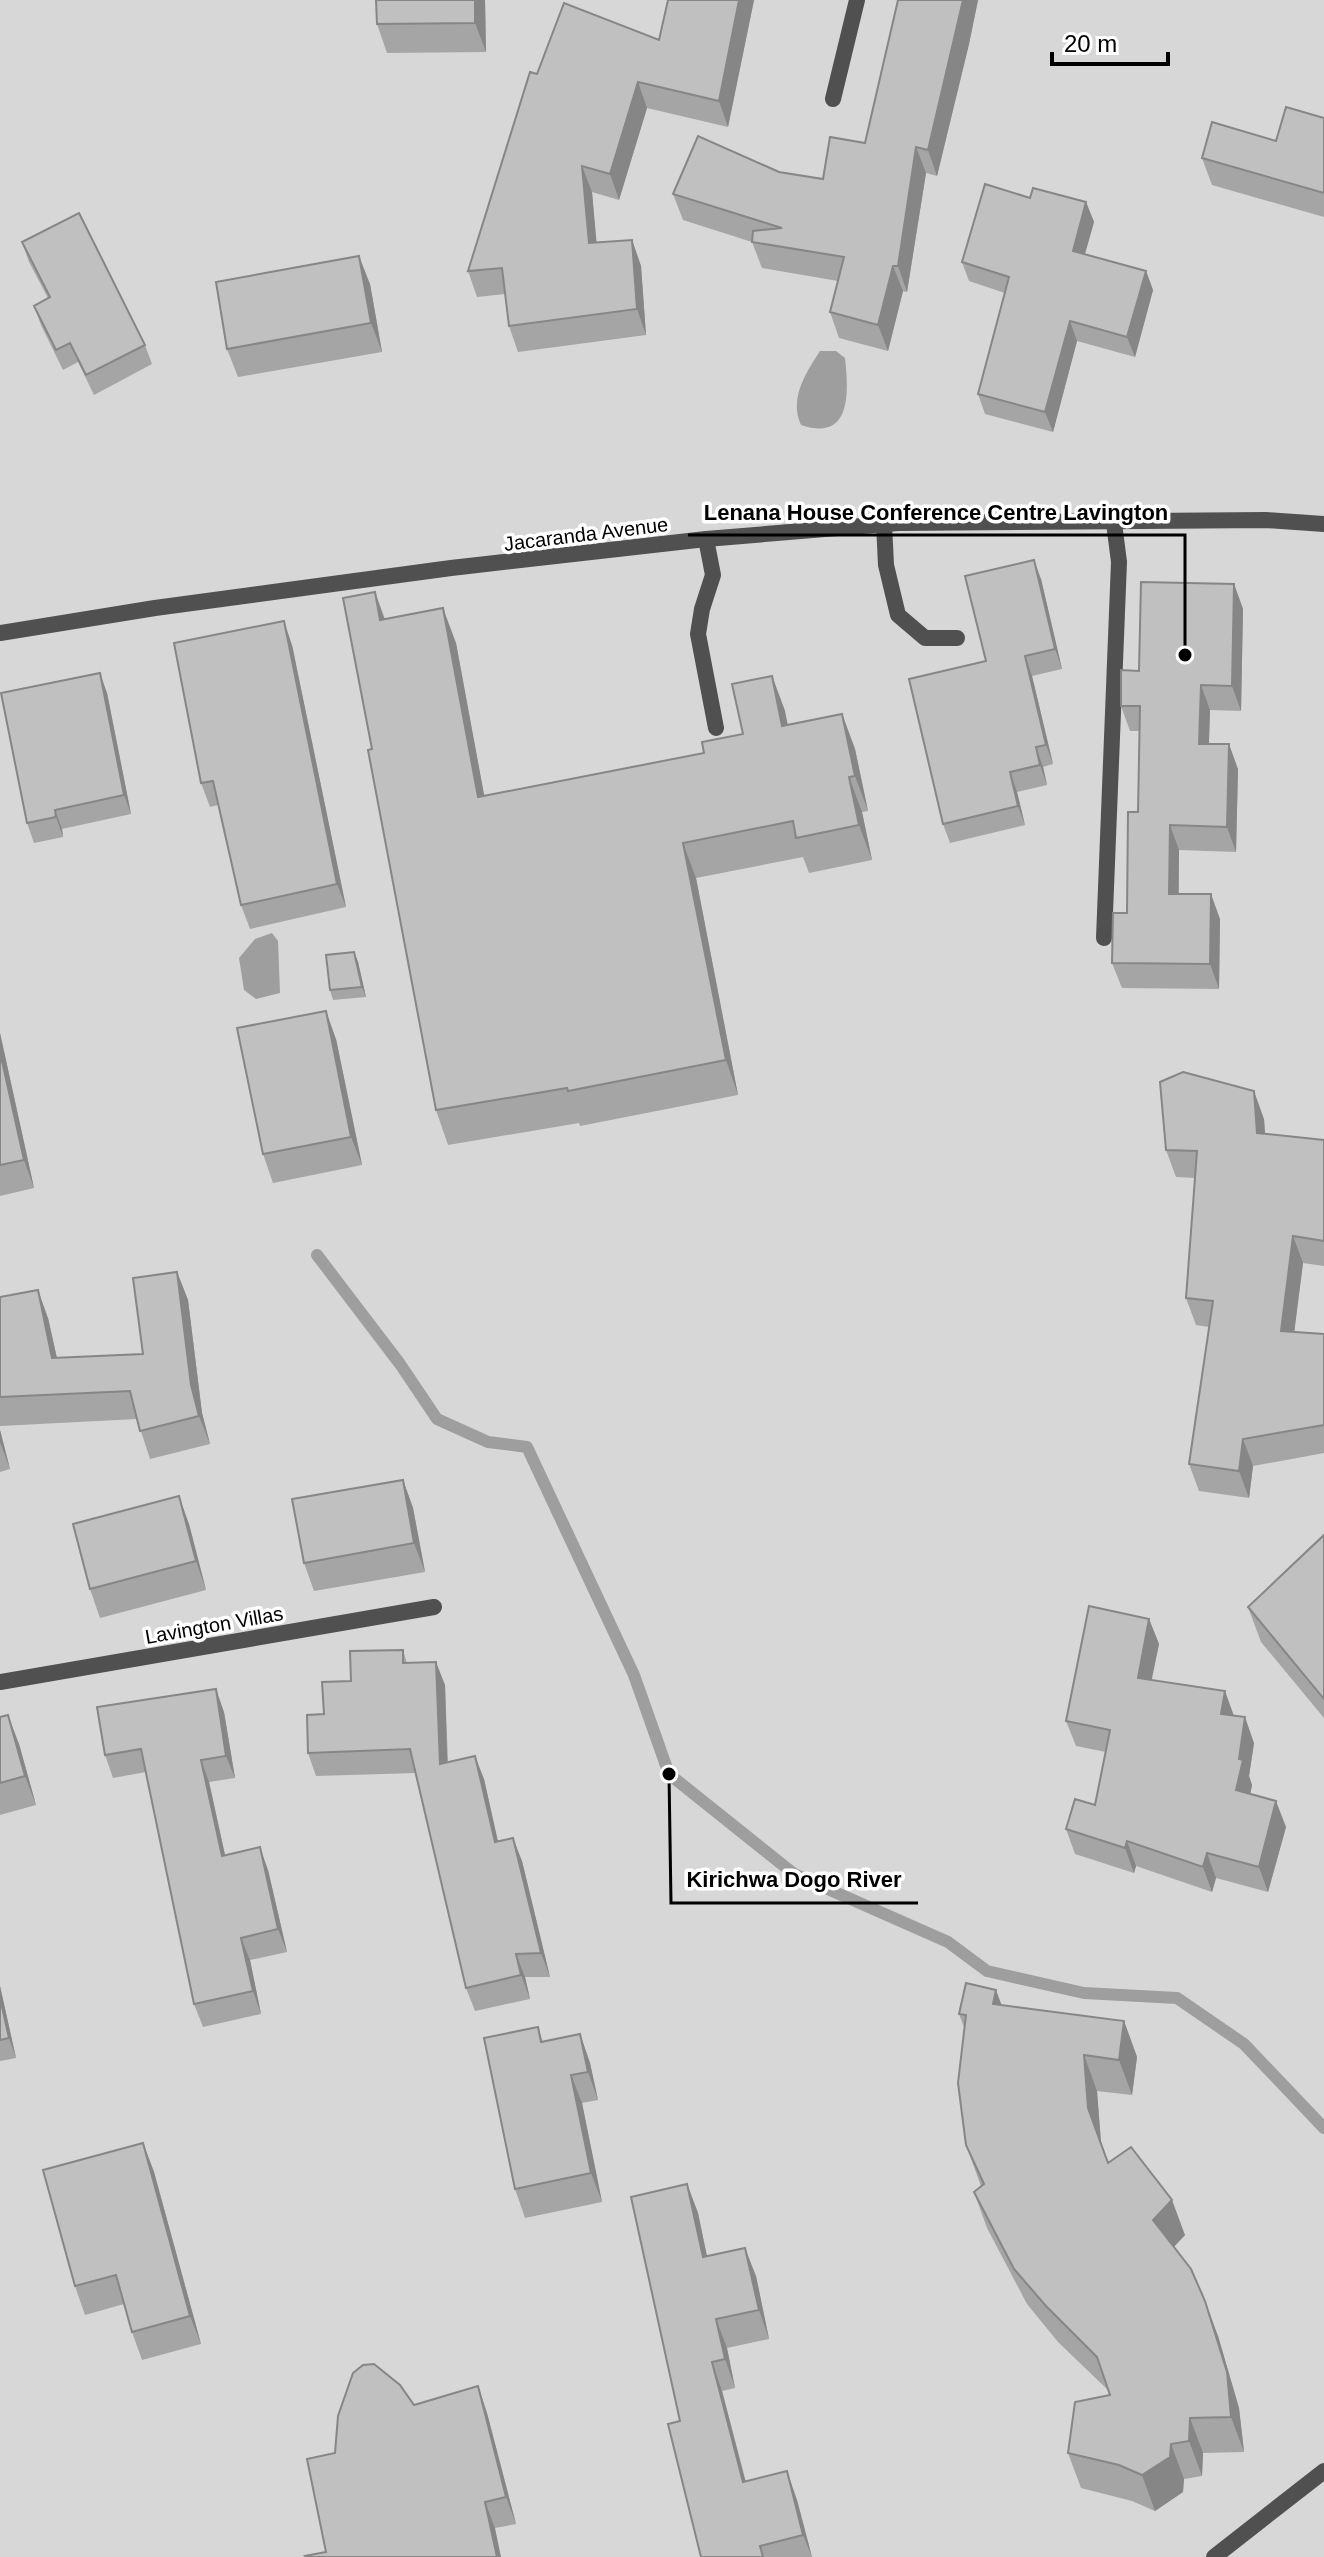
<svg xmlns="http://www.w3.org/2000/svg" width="1324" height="2557" font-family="Arial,sans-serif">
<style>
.green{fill:#d7d7d7}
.water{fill:#9e9e9e}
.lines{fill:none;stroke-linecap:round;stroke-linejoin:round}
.stream{stroke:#9e9e9e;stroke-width:12}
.service{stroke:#505050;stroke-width:16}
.minor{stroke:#505050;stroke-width:16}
.wall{fill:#a5a5a5}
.shaded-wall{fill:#868686}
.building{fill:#c0c0c0;stroke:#868686;stroke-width:2}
.labels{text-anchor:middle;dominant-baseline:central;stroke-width:7;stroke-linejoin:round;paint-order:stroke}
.street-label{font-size:20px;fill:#000;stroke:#fff}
.leader{fill:none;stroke:#000;stroke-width:3}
.callout-dot{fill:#000;stroke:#fff;stroke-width:3}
.callout-label{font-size:22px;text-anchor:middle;font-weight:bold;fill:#000;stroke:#fff;stroke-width:7;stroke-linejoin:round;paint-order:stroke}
</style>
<rect width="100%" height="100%" fill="#fff"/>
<path class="green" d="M0,0H1324V2557H0Z"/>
<path class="water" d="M820,351H836L845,358C849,394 851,442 801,425C789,399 805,374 820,351Z
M272,933L278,941L280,993L256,999L244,990L239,958L255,939Z"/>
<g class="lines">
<path class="stream" d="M317,1255L400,1364L437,1419L488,1442L527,1447L634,1675L669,1774L794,1874L948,1942L987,1971L1084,1993L1177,1998L1244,2044L1324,2128"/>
<path class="service" d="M833,99L857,0
M884,524L886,565L898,615L925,638H957
M706,539L713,575L702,609L698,634L716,728
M1104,938L1119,562L1114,523"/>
<path class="minor" d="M0,633L155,608L451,568L706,539L898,523L1266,520L1324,524
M0,1682L434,1607
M1214,2557L1324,2471"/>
</g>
<path class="wall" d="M376,0H485L486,52L387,53L377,24Z
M754,0L728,127L647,108L619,200L592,192L596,242L632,240L641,266L646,335L518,352L509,326L505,294L477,297L468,271L537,74L659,40Z
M898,0H978L969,44L937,176L926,173L907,292L903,291L888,351L839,338L830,312L838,281L762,268L752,242L683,220L673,194L779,172L823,179L865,143Z
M1324,118V217L1212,185L1202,158L1276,141Z
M1030,198L1086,202L1094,222L1085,254L1146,271L1153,290L1135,357L1077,341L1053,432L985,414L978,394L1005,293L969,281L962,262Z
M22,242L145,345L152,364L94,395L78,362L63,370L41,325L34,306L48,298L29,262Z
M370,284L382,352L238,377L227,349Z
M1041,579L1062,669L1032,676L1053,764L1043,767L1047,785L1017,792L1025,825L950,843L943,824L986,661Z
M1234,584L1243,609L1241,711L1210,710L1209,744L1238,769L1236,852L1179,850V894L1220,919L1219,989L1122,988L1112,963L1127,913L1138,812L1139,731H1130L1121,706L1139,671Z
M375,592L385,619L456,643L484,796L704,753L743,734L772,676L785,711L787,725L842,714L855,749L868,811L862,812L872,860L809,873L803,857L696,878L738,1095L580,1126L579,1123L448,1145L436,1110Z
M292,645L346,907L250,929L241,905L218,805L210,807L201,783Z
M107,693L131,814L62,829L63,837L34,843L27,823Z
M354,952L358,962L366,997L333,1000L330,990Z
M0,1033L34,1188L0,1196Z
M336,1039L362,1165L273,1183L263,1154Z
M1264,1119L1265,1134L1324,1140V1266L1303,1263L1294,1332L1324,1334V1453L1253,1466L1249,1498L1199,1491L1189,1464L1209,1327L1196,1325L1186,1298L1195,1178L1176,1177L1166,1150Z
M177,1272L188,1300L202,1413L210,1444L150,1459L137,1419L0,1426V1297L48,1318L57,1358L143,1354Z
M0,1430L10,1469L0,1472Z
M403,1480L413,1508L425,1572L314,1591L304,1563Z
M189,1524L206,1590L100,1618L90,1589Z
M1324,1535V1718L1261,1642L1248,1607Z
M1149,1619L1159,1644L1151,1680L1234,1716L1254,1743L1249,1776L1252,1785L1250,1794L1286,1827L1268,1892L1216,1878L1212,1892L1136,1866L1134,1873L1075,1854L1066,1829L1095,1805L1106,1752L1076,1746L1066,1721Z
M403,1650L407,1663L445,1685L448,1762L484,1779L498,1841L522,1861L550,1977H525L530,1999L475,2011L466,1988L416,1773L316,1776L308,1753L324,1714L351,1681Z
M224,1712L235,1778L209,1782L225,1855L268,1870L287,1952L250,1960L261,2014L203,2027L194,2004L146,1772L113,1778L105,1755Z
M0,1717L19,1744L36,1805L0,1815Z
M0,1986L16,2058L0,2061Z
M1002,2006L1124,2021L1137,2057L1132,2095L1097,2091L1101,2142L1108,2163L1185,2235L1174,2247L1218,2336L1239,2408L1244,2452L1203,2453L1202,2476L1184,2479L1183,2492L1155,2511L1132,2501L1081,2488L1068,2453L1110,2395L1109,2391L1058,2342L1027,2304L987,2228L974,2192L981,2186L966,2145L965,2030L959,2014Z
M538,2027L543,2042L580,2034L590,2063L598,2100L582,2103L602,2202L525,2218L515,2189Z
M143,2143L154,2172L201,2344L142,2360L132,2332L124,2304L85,2315L75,2286Z
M687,2184L698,2213L707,2256L756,2276L769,2339L727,2348L735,2388L722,2391L746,2482L797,2500L812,2557H701L680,2421Z
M478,2386L487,2413L516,2524L495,2528L326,2552L335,2453L414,2405Z"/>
<path class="shaded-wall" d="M475,0H485L486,52L475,23Z
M739,0H754L728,127L719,101Z
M963,0H978L969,44L937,176L928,150Z
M638,82L647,108L619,200L610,174Z
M916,147L926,173L907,292L898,266Z
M582,166L592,192L599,269L589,243Z
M1086,202L1094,222L1080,271L1073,251Z
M632,240L641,266L646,335L637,309Z
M359,256L370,284L382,352L371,323Z
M893,266L903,291L888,351L878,325Z
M1146,271L1153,290L1135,357L1127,337Z
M1070,321L1077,341L1053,432L1045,412Z
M1034,560L1041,579L1062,669L1055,649Z
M1234,584L1243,609L1241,711L1232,686Z
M375,592L387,627L380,620Z
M443,608L456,643L491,832L478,797Z
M284,621L292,645L346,907L337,884Z
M1025,656L1032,676L1053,764L1046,745Z
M100,673L107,693L131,814L124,795Z
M772,676L785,711L795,761L782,726Z
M1201,685L1210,710L1208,769L1199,744Z
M842,714L855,749L868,811L855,776Z
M1229,744L1238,769L1236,852L1227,827Z
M1036,747L1043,767L1047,785L1040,765Z
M1010,772L1017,792L1025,825L1018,806Z
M849,777L862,812L872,860L859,825Z
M55,810L62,829L63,837L56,817Z
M1170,825L1179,850L1178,919L1169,894Z
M683,843L696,878L738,1095L726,1060Z
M1211,894L1220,919L1219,989L1210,964Z
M354,952L358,962L366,997L362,987Z
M326,1011L336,1039L362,1165L351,1137Z
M0,1033L34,1188L24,1160L0,1052Z
M1254,1091L1264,1119L1267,1160L1257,1133Z
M1293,1236L1303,1263L1291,1358L1281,1331Z
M177,1272L188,1300L202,1413L210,1444L199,1416L191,1385Z
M38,1290L48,1318L63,1386L52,1358Z
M0,1430L10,1469L0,1442Z
M1243,1439L1253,1466L1249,1498L1239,1471Z
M403,1480L413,1508L425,1572L414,1543Z
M179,1496L189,1524L206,1590L196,1561Z
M1149,1619L1159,1644L1147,1703L1138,1678Z
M436,1662L445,1685L448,1787L440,1764Z
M216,1689L224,1712L235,1778L226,1756Z
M1225,1691L1234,1716L1221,1714Z
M8,1715L19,1744L36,1805L25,1776Z
M1245,1717L1254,1743L1249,1776L1252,1785L1246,1816L1236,1790L1239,1759Z
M475,1756L484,1779L503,1865L495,1842Z
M201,1760L209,1782L230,1878L222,1856Z
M1276,1801L1286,1827L1268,1892L1259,1867Z
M513,1838L522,1861L550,1977L541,1953Z
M1127,1841L1136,1866L1134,1873L1125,1848Z
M260,1847L268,1870L287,1952L278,1929Z
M1207,1853L1216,1878L1212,1892L1203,1867Z
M241,1938L250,1960L261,2014L253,1991Z
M516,1954L525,1977L530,1999L521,1975Z
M0,1986L16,2058L9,2038L0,1998Z
M996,1990L1009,2025L993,2004Z
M1124,2021L1137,2057L1132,2095L1119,2060Z
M580,2034L590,2063L598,2100L588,2072Z
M1084,2055L1097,2091L1101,2143L1088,2108Z
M571,2075L582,2103L602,2202L591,2173Z
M143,2143L154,2172L201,2344L190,2316Z
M687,2184L698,2213L713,2286L703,2257Z
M1172,2200L1185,2235L1166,2255L1153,2220Z
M745,2248L756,2276L769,2339L759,2310Z
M1205,2301L1218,2336L1239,2408L1244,2452L1231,2417Z
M716,2319L727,2348L735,2388L725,2359Z
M712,2362L722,2391L753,2511L743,2482Z
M478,2386L487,2413L516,2524L506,2497Z
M1190,2418L1203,2453L1202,2476L1189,2441Z
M1171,2444L1184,2479L1183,2492L1155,2511L1142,2475Z
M787,2471L797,2500L812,2557L803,2535Z
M485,2502L495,2528L501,2557H497Z"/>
<path class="building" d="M376,0H475V23L377,24Z
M668,0H739L719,101L638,82L610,174L582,166L589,243L632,240L637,309L509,326L502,268L468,271L530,72L537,74L564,3L659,40Z
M898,0H963L928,150L916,147L898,266H893L878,325L830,312L844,257L752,242L753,231L782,228L673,194L698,136L779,172L823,179L830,137L865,143Z
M1286,107L1324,118V193L1202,158L1212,122L1276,141Z
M985,184L1030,198L1033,188L1086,202L1073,251L1146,271L1127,337L1070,321L1045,412L978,394L1009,277L962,262Z
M79,213L145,345L86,375L70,343L56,350L34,306L50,297L22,242Z
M359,256L371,323L227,349L216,282Z
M1034,560L1055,649L1025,656L1046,745L1036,747L1040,765L1010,772L1018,806L943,824L909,679L986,661L965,576Z
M1141,582L1234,584L1232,686L1201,685L1199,744H1229L1227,827L1170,825L1169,894H1211L1210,964L1112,963L1113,913H1127L1128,812H1138L1140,706H1121V670L1139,671Z
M375,592L380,620L443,608L478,797L704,753L702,742L743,734L732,684L772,676L782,726L842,714L855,776L849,777L859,825L796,838L793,821L683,843L726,1060L568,1091L567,1088L436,1110L368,750L372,749L343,598Z
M284,621L337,884L241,905L213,781L201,783L174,643Z
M100,673L124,795L55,810L56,817L27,823L1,693Z
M354,952L362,987L330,990L326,955Z
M326,1011L351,1137L263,1154L237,1028Z
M0,1052L24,1160L0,1165Z
M1183,1072L1254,1091L1257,1133L1324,1140V1241L1293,1236L1281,1331L1324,1334V1425L1243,1439L1239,1471L1189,1464L1213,1301L1186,1298L1197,1151L1166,1150L1160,1082Z
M177,1272L191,1385L199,1416L140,1431L130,1391L0,1397V1297L38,1290L52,1358L143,1354L133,1278Z
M403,1480L414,1543L304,1563L292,1499Z
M179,1496L196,1561L90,1589L73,1524Z
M1324,1535V1699L1248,1607Z
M1089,1606L1149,1619L1138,1678L1225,1691L1221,1714L1245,1717L1239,1759L1243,1760L1236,1790L1276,1801L1259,1867L1207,1853L1203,1867L1127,1841L1125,1848L1066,1829L1075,1799L1095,1805L1110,1730L1066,1721Z
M403,1650V1663L436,1662L440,1764L475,1756L495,1842L513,1838L541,1953L516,1954L521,1975L466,1988L410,1749L308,1753L307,1715L324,1714L322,1682L351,1681L350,1651Z
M216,1689L226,1756L201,1760L222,1856L260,1847L278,1929L241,1938L253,1991L194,2004L141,1749L105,1755L97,1707Z
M8,1715L25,1776L0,1783V1717Z
M966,1983L996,1990L993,2004L1124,2021L1119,2060L1084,2055L1088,2108L1108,2163L1131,2147L1172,2200L1153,2220L1191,2269L1205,2301L1227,2372L1231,2417L1190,2418L1189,2441L1171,2444L1170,2457L1142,2475L1119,2465L1068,2453L1075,2402L1110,2395L1097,2357L1046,2306L1014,2269L974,2192L984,2184L966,2145L958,2083L966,2015L959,2014Z
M0,1998L9,2038L0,2040Z
M538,2027L541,2042L580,2034L588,2072L571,2075L591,2173L515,2189L484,2038Z
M143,2143L190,2316L132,2332L116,2275L75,2286L43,2170Z
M687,2184L703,2257L745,2248L759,2310L716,2319L725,2359L712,2362L743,2482L787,2471L803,2535L760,2546L763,2557H701L668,2424L680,2421L631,2197Z
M374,2364L400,2385L414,2405L478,2386L506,2497L485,2502L497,2557H306L305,2556L326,2552L307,2459L335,2453L338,2416L353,2373L363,2365Z"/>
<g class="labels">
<g class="street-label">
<text transform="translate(586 534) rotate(-7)">Jacaranda Avenue</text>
<text transform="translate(214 1625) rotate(-10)">Lavington Villas</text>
</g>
</g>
<path class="leader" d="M1185 655L1185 535H688M669 1774L671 1903H918"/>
<g class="callout-dot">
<circle cx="1185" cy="655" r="8"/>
<circle cx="669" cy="1774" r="8"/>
</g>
<g class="callout-label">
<text x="936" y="520">Lenana House Conference Centre Lavington</text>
<text x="794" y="1887">Kirichwa Dogo River</text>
</g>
<path d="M1052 52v12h116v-12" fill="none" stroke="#000000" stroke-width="4"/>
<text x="1064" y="52" font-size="24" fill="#000000" stroke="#ffffff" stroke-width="6" paint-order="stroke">20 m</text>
</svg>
